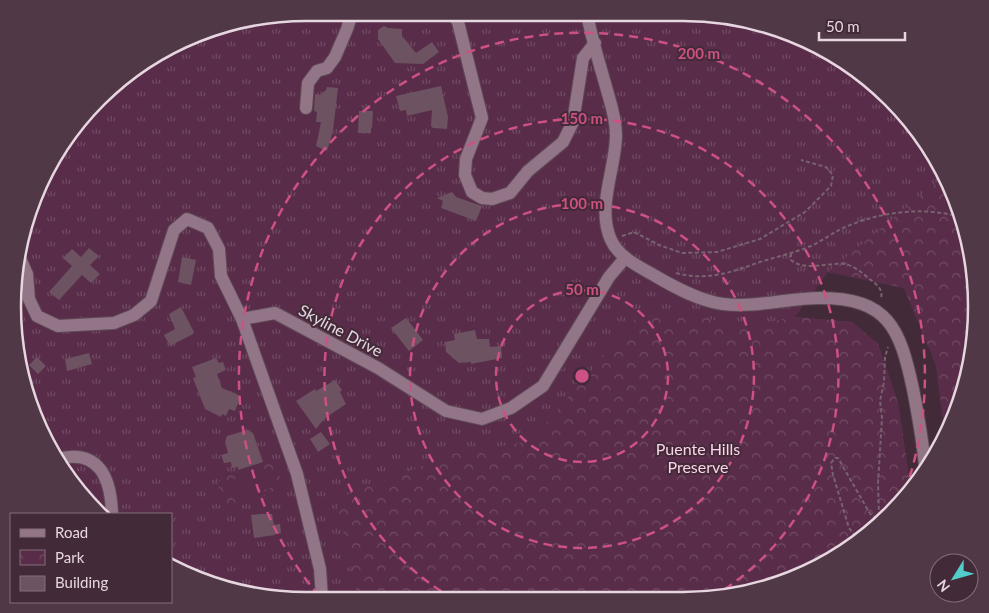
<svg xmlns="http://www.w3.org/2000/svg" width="989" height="613" font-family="Lato,sans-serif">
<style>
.grass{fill:url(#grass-tufts)}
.park{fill:url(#park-crowns)}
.pitch{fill:#592d49}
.building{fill:#6d5262}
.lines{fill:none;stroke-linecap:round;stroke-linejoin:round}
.minor-casing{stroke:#5e4956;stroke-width:14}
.path{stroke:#78626f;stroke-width:2;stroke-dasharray:4 2.5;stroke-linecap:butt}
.minor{stroke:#927586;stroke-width:12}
.ring{fill:none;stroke:#cd5183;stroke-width:2.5;stroke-dasharray:9 6}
.labels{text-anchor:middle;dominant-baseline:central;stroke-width:4;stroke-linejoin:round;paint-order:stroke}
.street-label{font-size:16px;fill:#e6d6df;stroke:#432a39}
.park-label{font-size:16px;fill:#fad2e9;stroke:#432a39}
.rim{fill:none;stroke:#e6d6df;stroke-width:2.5}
.centre{fill:#cd5183;stroke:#432a39;stroke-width:2.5}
.ring-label{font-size:15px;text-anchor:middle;font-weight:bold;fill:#cd5183;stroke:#432a39;stroke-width:4;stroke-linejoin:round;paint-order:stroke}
</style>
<defs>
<pattern id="grass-tufts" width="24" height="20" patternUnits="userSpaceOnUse" patternTransform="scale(1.25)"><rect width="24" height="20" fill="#592d49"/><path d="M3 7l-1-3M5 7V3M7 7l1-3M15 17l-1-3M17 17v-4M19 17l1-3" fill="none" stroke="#714b63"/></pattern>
<pattern id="park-crowns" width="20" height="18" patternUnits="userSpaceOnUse" patternTransform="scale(1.25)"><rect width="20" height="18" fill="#592d49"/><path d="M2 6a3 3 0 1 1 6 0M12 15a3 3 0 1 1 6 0" fill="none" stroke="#714b63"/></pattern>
</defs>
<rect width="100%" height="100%" fill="#432a39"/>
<path class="grass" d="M307,13L721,15L795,35L862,73L937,160L974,268L966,383L944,428L936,365L904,288L828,272L795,317L852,322L878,344L898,403L911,491L862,540L813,570L702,600L268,598L194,578L171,565V514H104L62,470L23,383L13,288L28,212L73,128L143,62L212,28Z"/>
<path class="park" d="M943,177L974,268L966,383L944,428L936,365L904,288L828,272Z
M688,314L745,327L794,317L852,322L878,344L898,403L911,491L862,540L813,570L702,600L358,598L336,499L453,454L531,441L636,318Z
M270,462L276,465L282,485L278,491L231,505L223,501L218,483L223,476Z"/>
<path class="pitch" d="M268,468L273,487L233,499L228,481Z"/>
<path class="building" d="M384,26L388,28L402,29V36L416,53L432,42L439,52L423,64L395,63L378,39V30Z
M441,86L448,117L447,129L433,128L431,126L432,110L407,116L406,110L400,111L396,96Z
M327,87L338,88L333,131L327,151L316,146L321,122H316L317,112L314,111L315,94L320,95L326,90Z
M359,111H373L372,128H371V133H358Z
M452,192L456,197L482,206L476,221L441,208L443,201L437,198Z
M89,248L99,256L90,265L100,274L91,283L82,275L59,300L49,292L72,266L63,258L72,249L81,257Z
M182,257L196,260L191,285L178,282Z
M181,307L194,332L193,334L170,346L164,335L175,329L169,314Z
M406,318L423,340L409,351L391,328Z
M475,330L477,339H489L490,347L501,346L502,358L471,364V362L459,363L446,352L445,342L455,340L454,334Z
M89,353L92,364L67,371L65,359Z
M37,357L46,366L38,374L29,365Z
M216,358L219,363L223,362L226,370L217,374L222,388L241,396L235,411L229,409L226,416L222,414L221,417L205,409L193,378L196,377L192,367Z
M335,380L342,390L340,392L346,404L324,419L316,429L296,401L315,389L316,391Z
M247,430L253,433L263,462L238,470V467L232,468L231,462L224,463L221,455L228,453L225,442L227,436Z
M321,432L330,444L318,452L310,439Z
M260,514H272L274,525L280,524L281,533L275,534V535L254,538L251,515Z"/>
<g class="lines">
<defs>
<path id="minor" d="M452,13L458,22L482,118L466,159L465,175L472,192L482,198L492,199L510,193L528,171L563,142L573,122L583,58L595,43
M587,14C592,41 601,68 608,94C612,107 616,122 616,135C616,168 596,207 611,240C619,258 640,267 657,277C676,288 700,301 723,304C755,308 788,298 820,298C889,298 900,329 913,389C918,415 923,441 925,467
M306,108L308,83L317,71L327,68L335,57L347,29L352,13
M19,256L27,274L29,299L37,316L58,326L114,323L134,315L151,301L174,230L187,219L208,228L219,249L221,276L242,319L297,474L320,569L322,598
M242,319L275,313L378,368L446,411L482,419L511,408L543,386L609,277L625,258
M57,459C99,448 111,478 112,514"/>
</defs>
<use href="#minor" class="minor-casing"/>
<path class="path" d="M622,236L634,232L659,245L682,253L717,252L760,239L805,212L831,186L833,175L826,167L801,160
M791,253V260C805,272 828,262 845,264C855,266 863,274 871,280C878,286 883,289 881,299
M676,273C705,281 730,273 757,263C775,257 794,253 811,246C822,241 831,234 841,229C875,213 919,206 956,216
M860,541L849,528L833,475L831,463L835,458H838L869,512L872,516L877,518L879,515L878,484L882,418L880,401L884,382L885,357L888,347"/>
<use href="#minor" class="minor"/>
</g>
<g class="ring">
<circle cx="582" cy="376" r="86"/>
<circle cx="582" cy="376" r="172"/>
<path d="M454 599A257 257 0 1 1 714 596"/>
<path d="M319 596A343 343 0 1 1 902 499"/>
</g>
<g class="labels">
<g class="street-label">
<text transform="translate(341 330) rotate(28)">Skyline Drive</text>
</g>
<g class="park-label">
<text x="698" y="448">Puente Hills<tspan x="698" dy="18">Preserve</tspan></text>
</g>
</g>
<path d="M0 0H989V613H0ZM306 21H683A285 285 0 0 1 968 306V307A285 285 0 0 1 683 592H306A285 285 0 0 1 21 307V306A285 285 0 0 1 306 21Z" fill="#503846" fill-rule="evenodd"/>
<path class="rim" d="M306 21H683A285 285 0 0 1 968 306V307A285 285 0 0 1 683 592H306A285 285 0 0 1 21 307V306A285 285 0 0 1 306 21Z"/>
<circle cx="582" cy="376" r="8" class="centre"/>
<g class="ring-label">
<text x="699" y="59">200 m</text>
<text x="582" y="124">150 m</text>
<text x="582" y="209">100 m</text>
<text x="582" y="295">50 m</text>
</g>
<rect x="10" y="513" width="162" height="90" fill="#432a39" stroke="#846f7b"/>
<rect x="20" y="529" width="25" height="8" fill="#927586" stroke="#846f7b"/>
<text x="55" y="538" font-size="15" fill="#e6d6df">Road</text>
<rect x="20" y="550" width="25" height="15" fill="url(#park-crowns)" stroke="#846f7b"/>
<text x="55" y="563" font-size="15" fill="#e6d6df">Park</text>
<rect x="20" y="576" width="25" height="15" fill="#6d5262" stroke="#846f7b"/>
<text x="55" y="588" font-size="15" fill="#e6d6df">Building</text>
<g transform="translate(954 578) rotate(233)"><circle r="24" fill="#432a39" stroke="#846f7b"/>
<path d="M0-4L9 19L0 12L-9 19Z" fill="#53cdca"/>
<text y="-8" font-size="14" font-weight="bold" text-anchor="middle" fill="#e6d6df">N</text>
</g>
<path d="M819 32v8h86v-8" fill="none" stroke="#e6d6df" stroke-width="2.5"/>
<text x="826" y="32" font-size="15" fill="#e6d6df" stroke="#432a39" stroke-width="4" paint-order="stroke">50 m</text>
</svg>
